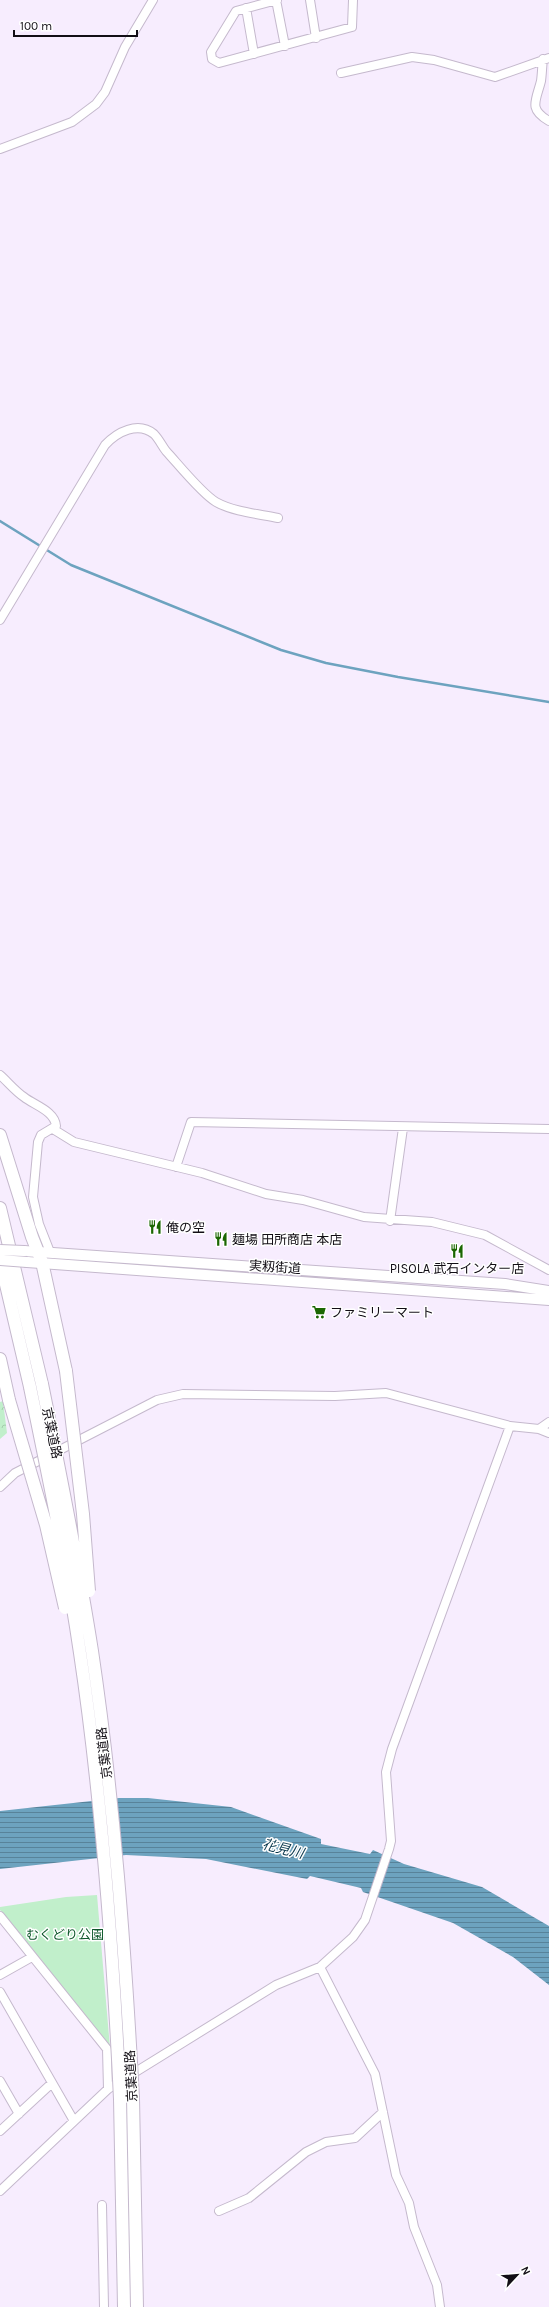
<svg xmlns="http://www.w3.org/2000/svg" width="549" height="2307" font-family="Karla,'Noto Sans JP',sans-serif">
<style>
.green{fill:#c1efcb}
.forest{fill:url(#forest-crowns)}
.water{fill:url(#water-rules)}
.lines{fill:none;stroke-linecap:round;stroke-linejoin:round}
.stream{stroke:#6da3bf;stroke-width:2.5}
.minor-casing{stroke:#c5b9cd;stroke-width:10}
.major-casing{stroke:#c5b9cd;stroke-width:12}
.highway-casing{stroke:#c5b9cd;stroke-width:14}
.minor{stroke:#fff;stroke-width:8}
.major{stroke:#fff;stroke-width:10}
.highway{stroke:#fff;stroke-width:12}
.major-bridge-casing{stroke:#c5b9cd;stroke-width:12;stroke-linecap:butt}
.highway-bridge-casing{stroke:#c5b9cd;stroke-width:14;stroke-linecap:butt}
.major-bridge{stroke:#fff;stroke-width:10}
.highway-bridge{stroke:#fff;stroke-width:12}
.labels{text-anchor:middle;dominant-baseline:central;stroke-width:3;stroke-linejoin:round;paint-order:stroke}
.poi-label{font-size:13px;fill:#120e15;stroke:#fff;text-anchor:start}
.street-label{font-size:13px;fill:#120e15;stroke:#fff}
.park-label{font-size:13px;fill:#0e582b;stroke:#fff}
.water-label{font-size:14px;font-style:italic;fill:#09384d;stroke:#fff}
</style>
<defs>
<pattern id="forest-crowns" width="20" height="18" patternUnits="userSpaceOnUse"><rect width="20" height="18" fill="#c1efcb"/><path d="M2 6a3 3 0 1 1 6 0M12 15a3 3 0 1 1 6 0" fill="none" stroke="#a5ccad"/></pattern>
<pattern id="water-rules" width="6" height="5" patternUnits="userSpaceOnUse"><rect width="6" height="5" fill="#6da3bf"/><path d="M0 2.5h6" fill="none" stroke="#58839a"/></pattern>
</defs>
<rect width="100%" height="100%" fill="#f7edfe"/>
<path class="green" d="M97,1895L110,2048L0,1910V1907L66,1897Z"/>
<path class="forest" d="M3,1401L7,1433L0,1439V1402Z"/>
<path class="water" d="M119,1798H148L231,1807L321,1839V1844L370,1854L373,1850L404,1864L482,1887L549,1926V1985L513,1957L453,1923L363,1892L361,1888L310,1876L307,1879L206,1859L126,1855L0,1869V1811Z"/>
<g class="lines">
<path class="stream" d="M0,521L71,565L281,650L326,663L398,677L549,702"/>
<defs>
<path id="minor" d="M276,0L285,46
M277,0L236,11L211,52L212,59L219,63L352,27L353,0
M310,0L316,38
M246,8L254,54
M543,59C542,67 542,74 541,81C536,101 528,109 549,121
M341,73L412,57L434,60L495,77L549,58
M0,149L72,122L96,104L105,92L125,47L153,0
M0,620L105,445C117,432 138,421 154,434C159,439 162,446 166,451C178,464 202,494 216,502C234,512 259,514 278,518
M0,1075C8,1082 15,1091 24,1097C34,1105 55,1111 56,1126L41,1135L38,1142L33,1197L39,1224L50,1252
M53,1129L74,1142L202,1173L266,1194L303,1200L364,1217L432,1222L485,1235L549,1270
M176,1167L191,1122L549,1129
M390,1221L403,1128
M539,1429L549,1422
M0,1487L15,1473L157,1400L183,1394L335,1396L386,1393L510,1426L539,1429L549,1433
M0,1916L107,2049L108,2089
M320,1967L375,2074L396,2175L409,2203L414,2227L437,2285L440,2307
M0,1975L32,1957
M0,1992L74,2121
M0,2081L19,2114
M0,2131L52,2083
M0,2191L108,2089L276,1985L320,1967L353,1937L365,1920L389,1849L391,1841L386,1772L392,1749L510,1426
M102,2205L104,2307
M219,2211L249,2198L306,2152L326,2142L355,2138L383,2112"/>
<path id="major" d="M24,1251L505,1284L549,1291
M27,1262L549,1300"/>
<path id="highway" d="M0,1135L32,1237L42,1262L66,1371
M0,1208L42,1384
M0,1259L30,1387
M0,1359L9,1400
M133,2098L137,2307
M120,2099L124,2307"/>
</defs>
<use href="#minor" class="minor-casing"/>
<use href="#major" class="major-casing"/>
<use href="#highway" class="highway-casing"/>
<use href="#minor" class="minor"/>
<use href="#major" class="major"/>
<use href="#highway" class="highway"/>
<defs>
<path id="major-bridge" d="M0,1250L24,1251
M0,1260L27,1262"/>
<path id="highway-bridge" d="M66,1371L83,1514L89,1591
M42,1384C60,1473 78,1561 92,1651C114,1799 125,1949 133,2098
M30,1387C48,1475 67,1564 80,1653C102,1800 113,1950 120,2099
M9,1400L46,1525L65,1608"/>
</defs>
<use href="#major-bridge" class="major-bridge-casing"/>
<use href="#highway-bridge" class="highway-bridge-casing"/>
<use href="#major-bridge" class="major-bridge"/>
<use href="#highway-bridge" class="highway-bridge"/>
</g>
<defs>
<symbol id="restaurant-bare" viewBox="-9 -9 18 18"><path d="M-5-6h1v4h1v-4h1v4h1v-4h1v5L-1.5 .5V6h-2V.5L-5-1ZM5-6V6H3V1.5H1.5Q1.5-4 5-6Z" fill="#1b6702" stroke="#fff" stroke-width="2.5" paint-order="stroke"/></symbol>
<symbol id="supermarket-bare" viewBox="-9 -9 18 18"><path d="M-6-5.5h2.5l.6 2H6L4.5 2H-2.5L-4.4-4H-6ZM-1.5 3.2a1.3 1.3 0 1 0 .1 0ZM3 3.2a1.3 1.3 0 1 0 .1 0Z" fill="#1b6702" stroke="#fff" stroke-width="2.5" paint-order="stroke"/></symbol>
</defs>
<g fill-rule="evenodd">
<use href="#restaurant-bare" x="145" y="1217" width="20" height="20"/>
<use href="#restaurant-bare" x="211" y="1229" width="20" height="20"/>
<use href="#restaurant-bare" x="447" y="1241" width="20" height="20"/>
<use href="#supermarket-bare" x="309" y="1302" width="20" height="20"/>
</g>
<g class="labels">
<g class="poi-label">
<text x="166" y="1227">俺の空</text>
<text x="232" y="1239">麺場 田所商店 本店</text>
<text x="457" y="1268" text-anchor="middle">PISOLA 武石インター店</text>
<text x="330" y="1312">ファミリーマート</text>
</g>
<g class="street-label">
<text transform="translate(275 1267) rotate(4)">実籾街道</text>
<text transform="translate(52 1433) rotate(78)">京葉道路</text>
<text transform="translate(104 1753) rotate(-97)">京葉道路</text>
<text transform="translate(131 2076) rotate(-93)">京葉道路</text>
</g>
<g class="park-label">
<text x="65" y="1934">むくどり公園</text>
</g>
<g class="water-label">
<text transform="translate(283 1849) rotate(14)">花見川</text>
</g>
</g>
<g transform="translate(517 2275) rotate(64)" stroke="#ffffff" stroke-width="3" paint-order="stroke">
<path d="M0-3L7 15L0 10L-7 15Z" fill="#120e15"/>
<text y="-6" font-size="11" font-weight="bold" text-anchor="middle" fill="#120e15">N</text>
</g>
<path d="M14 30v6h123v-6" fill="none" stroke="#120e15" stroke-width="2"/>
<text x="20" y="30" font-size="12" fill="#120e15" stroke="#ffffff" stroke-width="3" paint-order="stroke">100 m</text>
</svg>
